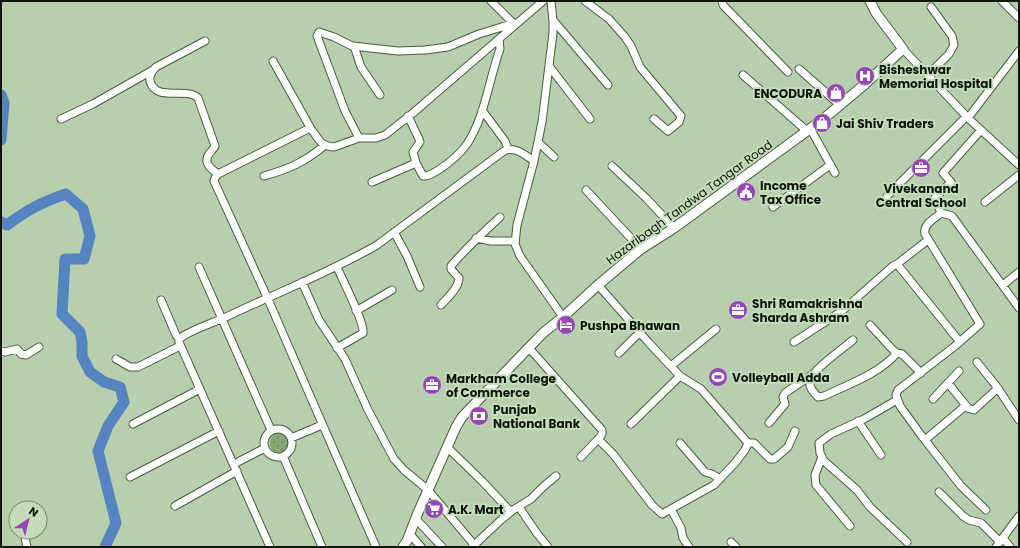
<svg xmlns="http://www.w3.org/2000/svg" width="1020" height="548" font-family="Poppins,sans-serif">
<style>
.grass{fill:url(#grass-dots)}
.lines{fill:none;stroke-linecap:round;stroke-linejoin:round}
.river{stroke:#5684c0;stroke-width:11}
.minor-casing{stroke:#485c3e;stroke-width:9}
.major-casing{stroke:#485c3e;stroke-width:11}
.minor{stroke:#fff;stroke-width:7}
.major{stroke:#fff;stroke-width:9}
.labels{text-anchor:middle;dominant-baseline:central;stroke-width:4;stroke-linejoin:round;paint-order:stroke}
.poi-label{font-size:12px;font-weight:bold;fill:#0e160a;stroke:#c4dcb9;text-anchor:start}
.street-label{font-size:12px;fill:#0e160a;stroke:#c4dcb9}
</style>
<defs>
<pattern id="grass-dots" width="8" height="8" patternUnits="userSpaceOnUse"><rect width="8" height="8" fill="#85a974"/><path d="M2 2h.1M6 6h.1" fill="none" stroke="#6b895d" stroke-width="1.8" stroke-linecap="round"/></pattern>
</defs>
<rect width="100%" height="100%" fill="#b7cfac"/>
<path class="grass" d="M270 443a11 11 0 1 1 22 0a11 11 0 1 1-22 0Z"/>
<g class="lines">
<path class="river" d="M1,95L4,103L1,140
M1,222L7,225C27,210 42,202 66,194L83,209L90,236L84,259H65L62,314L80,332L82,342V356L90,372L104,382L120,387L124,402L108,426L98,451L116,523L105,547"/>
<defs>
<path id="minor" d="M491,1L513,23
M551,1L553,21V33L542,122L534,161L517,225L515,244L520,256L563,317
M585,1L609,19L625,37L631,46L640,67L681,116L679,122L668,131L654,119
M722,1L723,5L788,72
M1002,1L1019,18
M553,20L608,85
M205,41L156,67C152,71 149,75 150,81C156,103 186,86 198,98L215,146C213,150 211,151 209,154C203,163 211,169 218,174
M354,46L361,67L380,95
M903,49L968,118L1019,165
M273,61L311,129
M549,66L590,119
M799,69L840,105
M743,75L807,131
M928,75L949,54L954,45L952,36L931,7
M482,110L505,141L508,149
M408,116L419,139L420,142L413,152L416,163L423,176C429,177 435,172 440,169C449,163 460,154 467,144C485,117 489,79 500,49L499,39
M968,118L1019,51
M61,119L93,104L153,70
M810,128L835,173
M359,138L345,111L317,36L319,32L334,37L352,46L398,51L425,50L448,47L479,34L515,23
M538,142L554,157
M612,166L646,198L674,228
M264,176C289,169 305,162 325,145
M372,182L416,163
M586,190L641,249
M887,196L967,116
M985,202L1019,175
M773,207L830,165
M941,213C934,219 923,224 925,234L980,324L955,346L898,390L896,395L900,406L921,435L961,486L986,510
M941,213L952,216L1019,308
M941,213L935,198L951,182L943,173L981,130
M394,232L407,256L420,287
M476,238L491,241H515
M897,264L928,240
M199,267L271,430
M337,267C342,279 365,323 363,333L337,348
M302,282L319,320L345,359L368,410L394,459L404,470L428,490L476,547
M598,285L649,343L680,376L701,389L748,443L745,450L735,463L714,485L662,514L652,505L613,454L598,439
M1003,285L1019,272
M161,300L176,335L179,339
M441,305C447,298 459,288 459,278L451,269V266C466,248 483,233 500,217
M356,311L392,290
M870,325L894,351L897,353L902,354L921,373
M853,340C845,347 811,371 810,380C808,387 814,393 818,397L824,396C849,384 879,374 897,353
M794,342L842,311L886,272L893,266L897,264L960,342
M529,348L602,430V434L600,437L581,457
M1,351L5,352L17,349L21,354L26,355L39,347
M619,353L639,333
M116,359L130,367H138L180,346
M977,362L997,387L1019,420
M671,366L716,329
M948,383L968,408
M933,399L959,371
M897,400L864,419L831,434L819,443L820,453L824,461L857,490L870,507L907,542
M858,421L881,455
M769,423L785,404L783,397L785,393L813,374
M133,424L200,389
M631,424L680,376
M264 443a14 14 0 1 1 28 0a14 14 0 1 1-28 0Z
M291,438L322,425
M925,440L964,407L974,410L998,388
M680,443L705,472L712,474L720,479
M748,443H754L770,459H774L788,447L795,431
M447,447L482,481L511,512
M283,456L322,547
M822,457L815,475L816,485L850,526
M234,464L265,448
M130,477L219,431
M939,492L963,516L969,520L981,523L1000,542
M175,506L237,471
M519,507L536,532L548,547
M671,509L681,528L683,538L689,547
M416,519L442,547
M26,532L25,538L27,547
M410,534L421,547
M1003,538L1010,547
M731,542L736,547
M270,547L179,342V339C190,330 213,323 226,317C276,293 329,273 377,245L504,151C515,146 525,155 534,161
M376,547L267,297L214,181L215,178L218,174L308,129H311C319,138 319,146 334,147L359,138H376L385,135L413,113L543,1
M472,547L501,520L513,510L531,499L544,486L556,476
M996,547L1019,516"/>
<path id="major" d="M403,547L407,541L417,515L456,427L462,417L543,333L563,317L598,285L641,249L674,228L822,120L864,85L903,49L876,13L870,1"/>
</defs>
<use href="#minor" class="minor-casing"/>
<use href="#major" class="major-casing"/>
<use href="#minor" class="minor"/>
<use href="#major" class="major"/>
</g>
<defs>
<symbol id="hospital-disc" viewBox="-11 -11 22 22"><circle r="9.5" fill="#9746b6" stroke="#c4dcb9"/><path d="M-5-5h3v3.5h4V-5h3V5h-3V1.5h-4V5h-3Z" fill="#fff"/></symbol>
<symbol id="shop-disc" viewBox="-11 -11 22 22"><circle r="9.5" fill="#9746b6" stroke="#c4dcb9"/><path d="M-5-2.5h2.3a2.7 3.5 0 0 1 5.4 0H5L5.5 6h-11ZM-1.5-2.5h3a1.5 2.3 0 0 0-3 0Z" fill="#fff"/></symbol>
<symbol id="office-disc" viewBox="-11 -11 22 22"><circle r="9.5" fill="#9746b6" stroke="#c4dcb9"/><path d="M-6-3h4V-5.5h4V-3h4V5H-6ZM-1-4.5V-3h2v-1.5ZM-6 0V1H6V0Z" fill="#fff"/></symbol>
<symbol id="civic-disc" viewBox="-11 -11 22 22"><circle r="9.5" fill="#9746b6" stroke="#c4dcb9"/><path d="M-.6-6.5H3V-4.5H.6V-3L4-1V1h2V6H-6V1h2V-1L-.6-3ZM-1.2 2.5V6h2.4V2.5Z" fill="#fff"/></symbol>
<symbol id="hotel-disc" viewBox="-11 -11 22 22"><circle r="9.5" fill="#9746b6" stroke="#c4dcb9"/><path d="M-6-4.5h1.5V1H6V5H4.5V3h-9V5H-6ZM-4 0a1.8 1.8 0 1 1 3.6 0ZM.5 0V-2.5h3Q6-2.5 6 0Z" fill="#fff"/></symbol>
<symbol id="stadium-disc" viewBox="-11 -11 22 22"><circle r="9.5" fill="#9746b6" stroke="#c4dcb9"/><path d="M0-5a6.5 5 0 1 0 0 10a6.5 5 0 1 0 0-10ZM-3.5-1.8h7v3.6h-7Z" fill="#fff"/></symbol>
<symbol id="bank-disc" viewBox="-11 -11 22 22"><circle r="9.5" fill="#9746b6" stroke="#c4dcb9"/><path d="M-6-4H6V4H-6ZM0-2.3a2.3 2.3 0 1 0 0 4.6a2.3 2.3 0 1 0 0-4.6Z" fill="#fff"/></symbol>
<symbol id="supermarket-disc" viewBox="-11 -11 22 22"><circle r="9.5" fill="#9746b6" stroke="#c4dcb9"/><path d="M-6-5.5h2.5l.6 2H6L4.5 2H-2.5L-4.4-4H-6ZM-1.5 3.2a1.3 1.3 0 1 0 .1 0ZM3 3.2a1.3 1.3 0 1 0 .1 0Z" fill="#fff"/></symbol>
</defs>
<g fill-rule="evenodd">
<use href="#hospital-disc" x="854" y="65" width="22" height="22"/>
<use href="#shop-disc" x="825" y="82" width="22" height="22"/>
<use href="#shop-disc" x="811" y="112" width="22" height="22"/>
<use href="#office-disc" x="910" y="157" width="22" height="22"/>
<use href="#civic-disc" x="735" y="181" width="22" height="22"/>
<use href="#office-disc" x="727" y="299" width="22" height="22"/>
<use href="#hotel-disc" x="555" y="314" width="22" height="22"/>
<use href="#stadium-disc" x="707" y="366" width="22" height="22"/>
<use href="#office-disc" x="421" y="374" width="22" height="22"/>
<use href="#bank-disc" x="468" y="405" width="22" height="22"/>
<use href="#supermarket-disc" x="423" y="498" width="22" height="22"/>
</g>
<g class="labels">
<g class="poi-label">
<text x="879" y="69">Bisheshwar<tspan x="879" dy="14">Memorial Hospital</tspan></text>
<text x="822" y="93" text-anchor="end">ENCODURA</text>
<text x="836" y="123">Jai Shiv Traders</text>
<text x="760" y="185">Income<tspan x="760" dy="14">Tax Office</tspan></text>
<text x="921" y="188" text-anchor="middle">Vivekanand<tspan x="921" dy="14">Central School</tspan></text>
<text x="752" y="303">Shri Ramakrishna<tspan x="752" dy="14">Sharda Ashram</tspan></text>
<text x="580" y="325">Pushpa Bhawan</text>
<text x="732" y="377">Volleyball Adda</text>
<text x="446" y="378">Markham College<tspan x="446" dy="14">of Commerce</tspan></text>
<text x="493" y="409">Punjab<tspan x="493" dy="14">National Bank</tspan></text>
<text x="448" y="509">A.K. Mart</text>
</g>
<g class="street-label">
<text transform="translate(689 202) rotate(-36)">Hazaribagh Tandwa Tangar Road</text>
</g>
</g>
<rect width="1020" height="548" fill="none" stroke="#0e160a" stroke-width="4"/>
<g transform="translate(28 520) rotate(35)"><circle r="19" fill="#c4dcb9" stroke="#7b8d73"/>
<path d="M0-3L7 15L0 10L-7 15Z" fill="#9746b6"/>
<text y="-6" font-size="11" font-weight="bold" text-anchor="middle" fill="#0e160a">N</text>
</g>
</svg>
